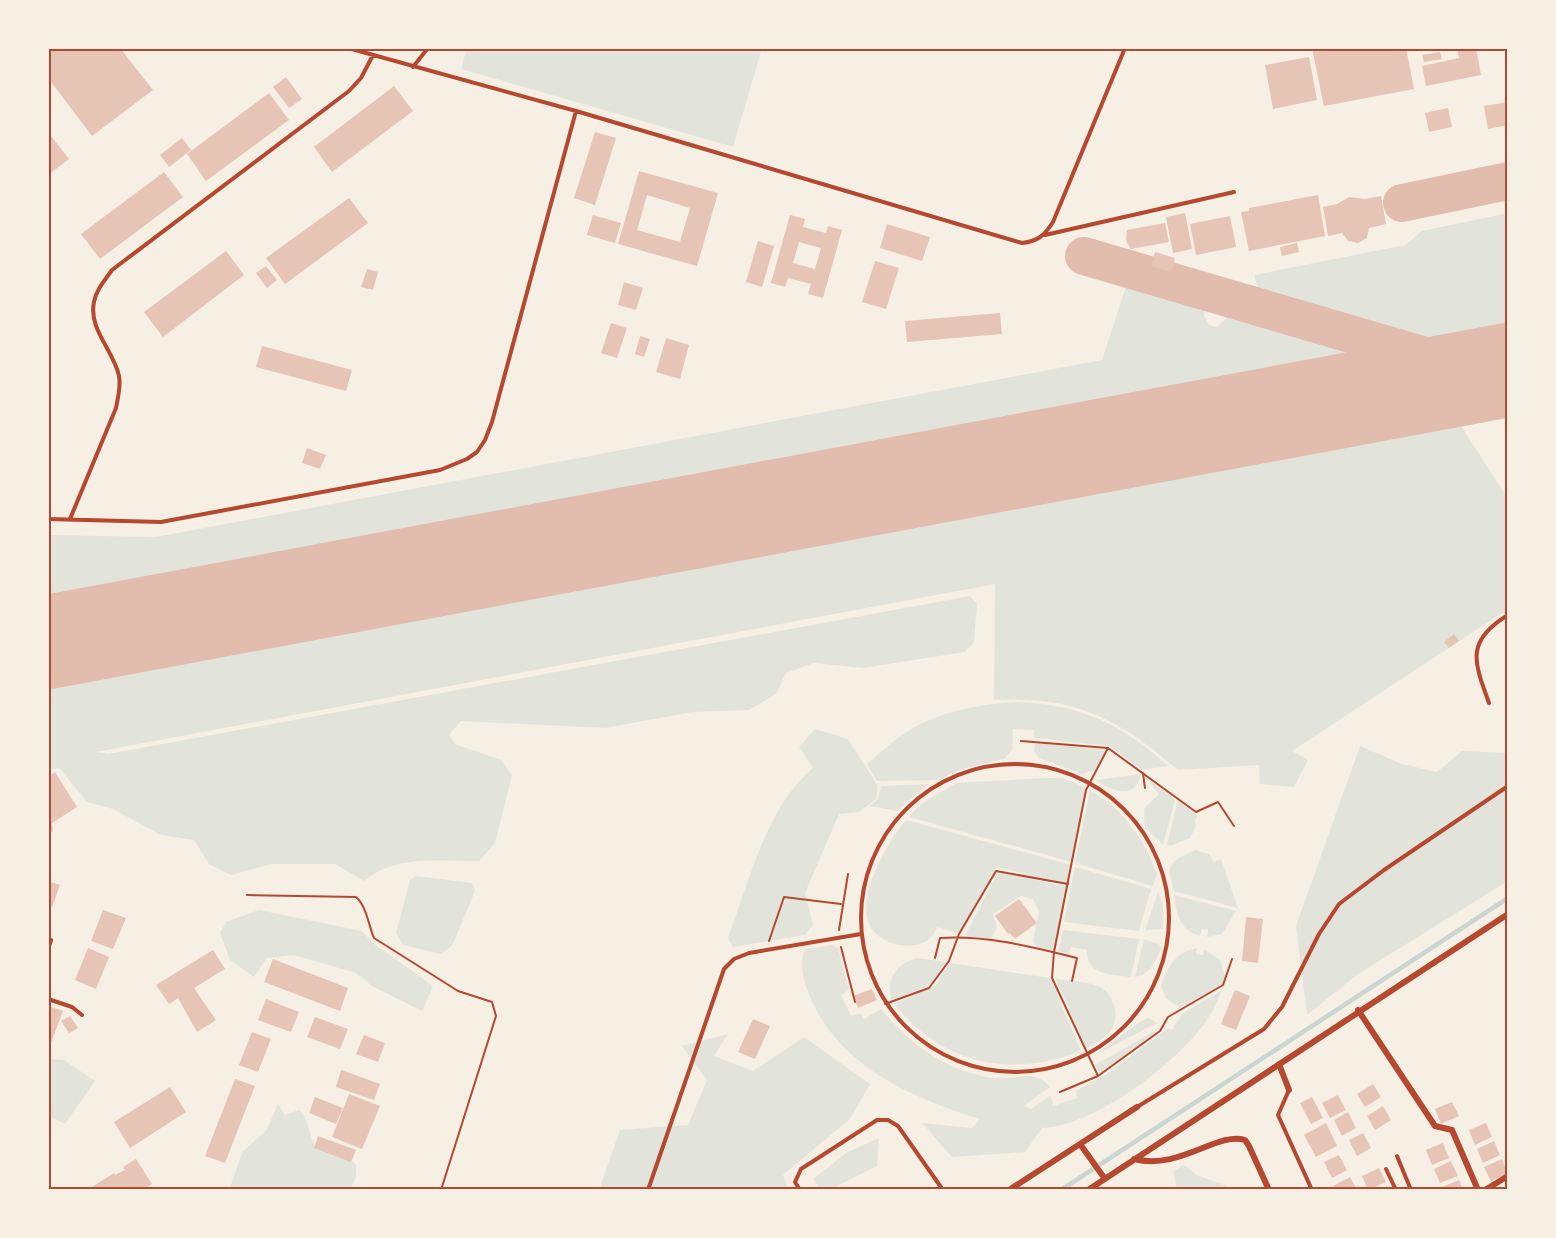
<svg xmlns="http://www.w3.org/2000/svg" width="1556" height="1238" font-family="Figtree,sans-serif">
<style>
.green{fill:#e2e4dc}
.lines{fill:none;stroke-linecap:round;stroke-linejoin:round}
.stream{stroke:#c9d6d2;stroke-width:4.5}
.taxiway{stroke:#e2bdae;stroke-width:38}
.runway{stroke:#e2bdae;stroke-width:94}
.building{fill:#e6c5b7;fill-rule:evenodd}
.path{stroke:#b5482f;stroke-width:2}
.service{stroke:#b5482f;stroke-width:4}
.minor{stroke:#b5482f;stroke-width:6}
.neatline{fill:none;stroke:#b5482f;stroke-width:2}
</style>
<rect width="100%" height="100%" fill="#f6efe4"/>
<path class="green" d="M467,48H762L733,147L461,69Z
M1508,213V334L1430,348L1261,299L1254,275L1405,245L1422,231Z
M1128,280L1206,300L1204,316L1209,325L1217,327L1236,310L1395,356L48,607V535L156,537L1102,360Z
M1458,421L1508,499V609L1292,751L1308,760L1294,787L1260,784L1259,765L1178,770C1117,718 1076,696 994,700L995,584L96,752L108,754L970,596L977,604L974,642L965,652L863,668L814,663L786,673L776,694L749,710L693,712L605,728L461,721L449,735L455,744L501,760L512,775L495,843L479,861C439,861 397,854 364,881L335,864H271L231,875L209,864L194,840L161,835L113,809L87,802L59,768L48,770V684Z
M1017,702C1082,705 1120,723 1168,766L1142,770L1110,746L1034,738V730L1013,729L1012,750L1004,759L962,769L938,780L877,781L867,764C881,752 895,739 910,730C940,711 983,704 1017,702Z
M815,729L848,739L878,786L876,799L859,812L839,814L805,893L813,925L805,935L733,947L728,938C749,882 766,807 813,768L799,747Z
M1035,743L1107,750L1097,770L1082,774L1039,758L1034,751Z
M1360,746L1402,764L1437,772L1462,751L1508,753V881L1358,974L1307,1015L1296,926Z
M1141,774C1135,802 1111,790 1096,780Z
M1144,776L1175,799L1163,845L1145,827L1144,808L1159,794Z
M1044,778H1062L1087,788L1072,862L909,817L921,804L956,783Z
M929,784L897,811L870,806L878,799L881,786Z
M1090,790C1122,808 1145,840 1157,874L1153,886L1075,863Z
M1178,800L1198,816L1195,820L1196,826L1190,838L1170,846L1167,845Z
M906,820L1071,865L1067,884L997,867L961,934L937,927C929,955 882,949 870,926C855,898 888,841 906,820Z
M1195,850L1209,854L1214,862L1221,859L1238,908L1174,891C1165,863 1170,862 1195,850Z
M1075,867L1151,889L1139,931L1064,922Z
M998,871L1067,887L1055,953L1039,949L1033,941L1039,912L1033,899L1021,896L993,914L997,927L990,940L965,936Z
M416,876L472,883L475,891L452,946L441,954L403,945L396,933L410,880Z
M1158,892L1163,905V929L1145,930Z
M1174,895L1236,911L1222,934L1207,937L1208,930L1202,929L1200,936C1180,931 1176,913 1174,895Z
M259,910L362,931L373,943L433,986L422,1011L372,986L356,973L294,955L267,958L254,977L230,960L220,933L226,922Z
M1063,930L1139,939L1131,977C1110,974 1087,976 1087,950L1071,947L1068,955L1058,954Z
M1144,939L1159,944L1161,949C1155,962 1151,974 1135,977Z
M832,945L838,948L849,990L841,995L851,1016L860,1013L864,1019L881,1009C906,1038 933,1062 971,1073C979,1076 990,1078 998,1078C1018,1079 1035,1069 1050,1087L1024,1106L1031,1109L1051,1095L1053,1106L1077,1098L1076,1091L1108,1073L1168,1028L1172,1030L1182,1014L1222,990C1218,998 1215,1008 1210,1015C1184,1059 1094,1127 1042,1128L1025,1152L952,1157L922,1123L972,1128L980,1119C910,1097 841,1068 810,997C804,982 798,965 805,949Z
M1197,948L1196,954L1203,955L1204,949L1220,960L1227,981L1180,1008L1166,998L1161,986C1167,967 1176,952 1197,948Z
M918,958L946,962L933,983L892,1002C884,981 897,962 918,958Z
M950,963L1050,978L1081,1051C1011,1079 942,1064 894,1004L935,986Z
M1056,979C1069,981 1085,981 1097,986C1113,991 1120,1015 1112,1029C1107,1038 1094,1044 1086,1049Z
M1149,1018L1157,1023L1090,1058C1103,1050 1140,1019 1149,1018Z
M1160,1028L1155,1034L1101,1074L1095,1065Z
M728,1034L714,1056L753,1071L804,1037L870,1084L850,1119L783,1175L789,1190H599L620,1130L688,1125L707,1080L682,1046Z
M48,1059L64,1060L95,1081L65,1124L48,1115Z
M278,1104L285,1115L299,1110C312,1121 307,1140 318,1148C330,1156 346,1153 356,1165V1177L350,1190H229L243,1151L266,1131Z
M879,1138L877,1166L829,1190H821L813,1179L846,1153Z
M1184,1165L1197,1175L1227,1186L1228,1190H1177L1173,1171Z"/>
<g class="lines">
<path class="stream" d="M1061,1190L1508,898"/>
<path class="taxiway" d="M1402,203L1508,181
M1084,256L1487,374"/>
<path class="runway" d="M48,642L1508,370"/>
</g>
<path class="building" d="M48,48H120L153,90L92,136L48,78Z
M1312,48H1406L1414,89L1324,106Z
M1457,48H1476L1481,75L1426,86L1422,66L1459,58Z
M1440,52L1442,59L1424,62L1422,55Z
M1309,57L1317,100L1273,109L1265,65Z
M286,77L302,99L289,108L273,87Z
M394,86L413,111L332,172L314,147Z
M269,93L289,120L206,181L187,154Z
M1508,102V125L1488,129L1484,106Z
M1448,108L1452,127L1429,132L1425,113Z
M595,132L616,138L595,205L574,198Z
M51,136L69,159L48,175V138Z
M182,138L191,150L169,167L160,155Z
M639,171L718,193L697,266L618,244ZM647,195L690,208L680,242L637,230Z
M164,172L183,197L100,259L81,234Z
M1318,195L1325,236L1249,251L1241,212L1249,211V208Z
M1381,196L1386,224L1369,228L1367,238L1358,243L1348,241L1342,233L1328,236L1323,207L1337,204L1349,197L1365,199Z
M349,198L368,223L285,284L266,258Z
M1185,213L1192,249L1173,253L1166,217Z
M593,215L621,223L615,243L587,235Z
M790,215L805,219L803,227L826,233L828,226L842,230L823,298L808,294L811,284L788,278L785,287L771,283ZM799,242L821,248L815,269L793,263Z
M1230,216L1236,247L1196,255L1190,224Z
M1165,223L1169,242L1131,249L1126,241L1127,230Z
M887,224L930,237L922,261L880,248Z
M758,241L774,246L762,287L746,282Z
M1297,243L1299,252L1282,256L1280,247Z
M226,251L244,275L163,337L144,312Z
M1155,252L1175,258L1171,272L1151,266Z
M875,261L899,268L886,309L862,302Z
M266,266L277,280L267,288L256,273Z
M367,269L378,272L373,290L361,287Z
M624,282L643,288L636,310L618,305Z
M1000,313L1002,334L907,342L905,321Z
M611,323L627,328L617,358L601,353Z
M640,336L650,339L644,357L635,354Z
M666,338L689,345L680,379L656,372Z
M262,346L352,370L346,391L256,367Z
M307,448L326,455L320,469L302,463Z
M1454,634L1459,641L1449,648L1444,642Z
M55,772L77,807L52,823L53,831L48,835V777Z
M48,881L60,885L52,907L48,906Z
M1019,899L1037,923L1015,939L1010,933L1008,934L995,916Z
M103,910L126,918L113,949L91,941Z
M1246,917L1263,919L1258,963L1242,961Z
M88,948L109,957L96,989L75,980Z
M213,950L225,969L194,988L216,1020L197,1032L178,998L169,1004L156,985Z
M273,959L348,988L340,1011L264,982Z
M872,989L877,1000L858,1008L853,996Z
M1235,990L1250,996L1236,1030L1221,1024Z
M266,999L299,1012L291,1032L258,1020Z
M48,1006L63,1011L48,1051Z
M70,1016L78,1028L69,1033L61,1021Z
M315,1017L348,1029L340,1049L307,1037Z
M753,1019L770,1026L755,1059L738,1052Z
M252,1032L271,1039L258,1072L239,1065Z
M364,1035L385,1043L378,1062L356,1054Z
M341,1070L380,1084L374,1100L336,1087Z
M235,1079L255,1086L225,1163L205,1156Z
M1373,1084L1381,1097L1365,1107L1357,1094Z
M170,1087L186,1112L130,1148L114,1122Z
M349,1094L380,1106L362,1149L332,1137Z
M1338,1095L1346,1110L1330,1118L1322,1103Z
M315,1097L343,1108L336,1124L309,1113Z
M1312,1097L1323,1118L1311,1124L1300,1103Z
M1452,1102L1459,1116L1441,1124L1435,1109Z
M1383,1106L1391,1120L1375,1130L1367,1116Z
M1348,1112L1356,1128L1342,1136L1334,1120Z
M1326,1123L1337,1146L1316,1157L1304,1135Z
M1486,1123L1492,1137L1475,1145L1469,1130Z
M1363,1133L1371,1148L1357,1156L1349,1140Z
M318,1136L356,1150L351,1162L314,1148Z
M1494,1141L1500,1155L1483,1163L1477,1149Z
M1443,1143L1449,1158L1432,1165L1426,1150Z
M1339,1155L1347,1170L1332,1178L1324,1162Z
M136,1159L152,1184L143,1190H87L114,1173L115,1175L125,1170L123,1167Z
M1502,1159L1508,1174L1491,1181L1484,1167Z
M1451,1161L1458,1176L1440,1183L1434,1169Z
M1379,1168L1386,1182L1368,1190L1362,1176Z
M1350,1177L1357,1190H1336L1333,1186Z
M1459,1180L1463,1190H1443L1442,1187Z"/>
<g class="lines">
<path class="path" d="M1021,741L1108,748L1196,812L1218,802L1234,826
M1143,773L1145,788
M247,895L356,897C367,907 368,924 374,938L458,991L492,1002L496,1016L441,1190
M839,930L848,874
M769,941L784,897L841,904
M841,947L855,1002
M935,958L940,938C987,935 1032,947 1077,958L1072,981
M885,1004L929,988L949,961L959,934L996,871L1068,884
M1098,1076L1052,978L1054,952L1086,790L1108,748
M1060,1092L1098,1076L1160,1031L1168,1017L1223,985L1232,959"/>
<path class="service" d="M348,48L576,111L1022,243C1038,241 1044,236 1053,222L1125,48
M413,67L428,48
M1045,235L1234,192
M48,519L161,522L440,470L467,459L477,452L485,440L492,422L576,111
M70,519L116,408C118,397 121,387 119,376C114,351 88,329 94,302C96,290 105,280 112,270L349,91L361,78L373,55
M1489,703C1474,662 1465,641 1508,615
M861 918a154 154 0 1 1 308 0a154 154 0 1 1-308 0Z
M48,949L51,940
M48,999L72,1007L82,1015
M1289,1090L1278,1115L1312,1190
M1137,1107L1264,1029L1282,1007L1319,934L1339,904L1384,870L1508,786
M1397,1156L1411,1190
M1386,1169L1396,1190
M648,1190L724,969L734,959L749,953L861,934
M800,1190L795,1182L801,1169L877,1120H888L898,1126L943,1190"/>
<path class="minor" d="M1358,1010L1435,1126L1452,1130L1478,1190
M1279,1064L1289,1090
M1080,1144L1105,1179
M1134,1159C1179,1171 1218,1131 1245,1140L1249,1146L1269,1190
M1009,1190L1137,1107
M1088,1190L1508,914
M1485,1190L1508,1176"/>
</g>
<rect width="1556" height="1238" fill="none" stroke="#f6efe4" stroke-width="99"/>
<rect x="50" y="50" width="1456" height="1138" class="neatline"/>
</svg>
